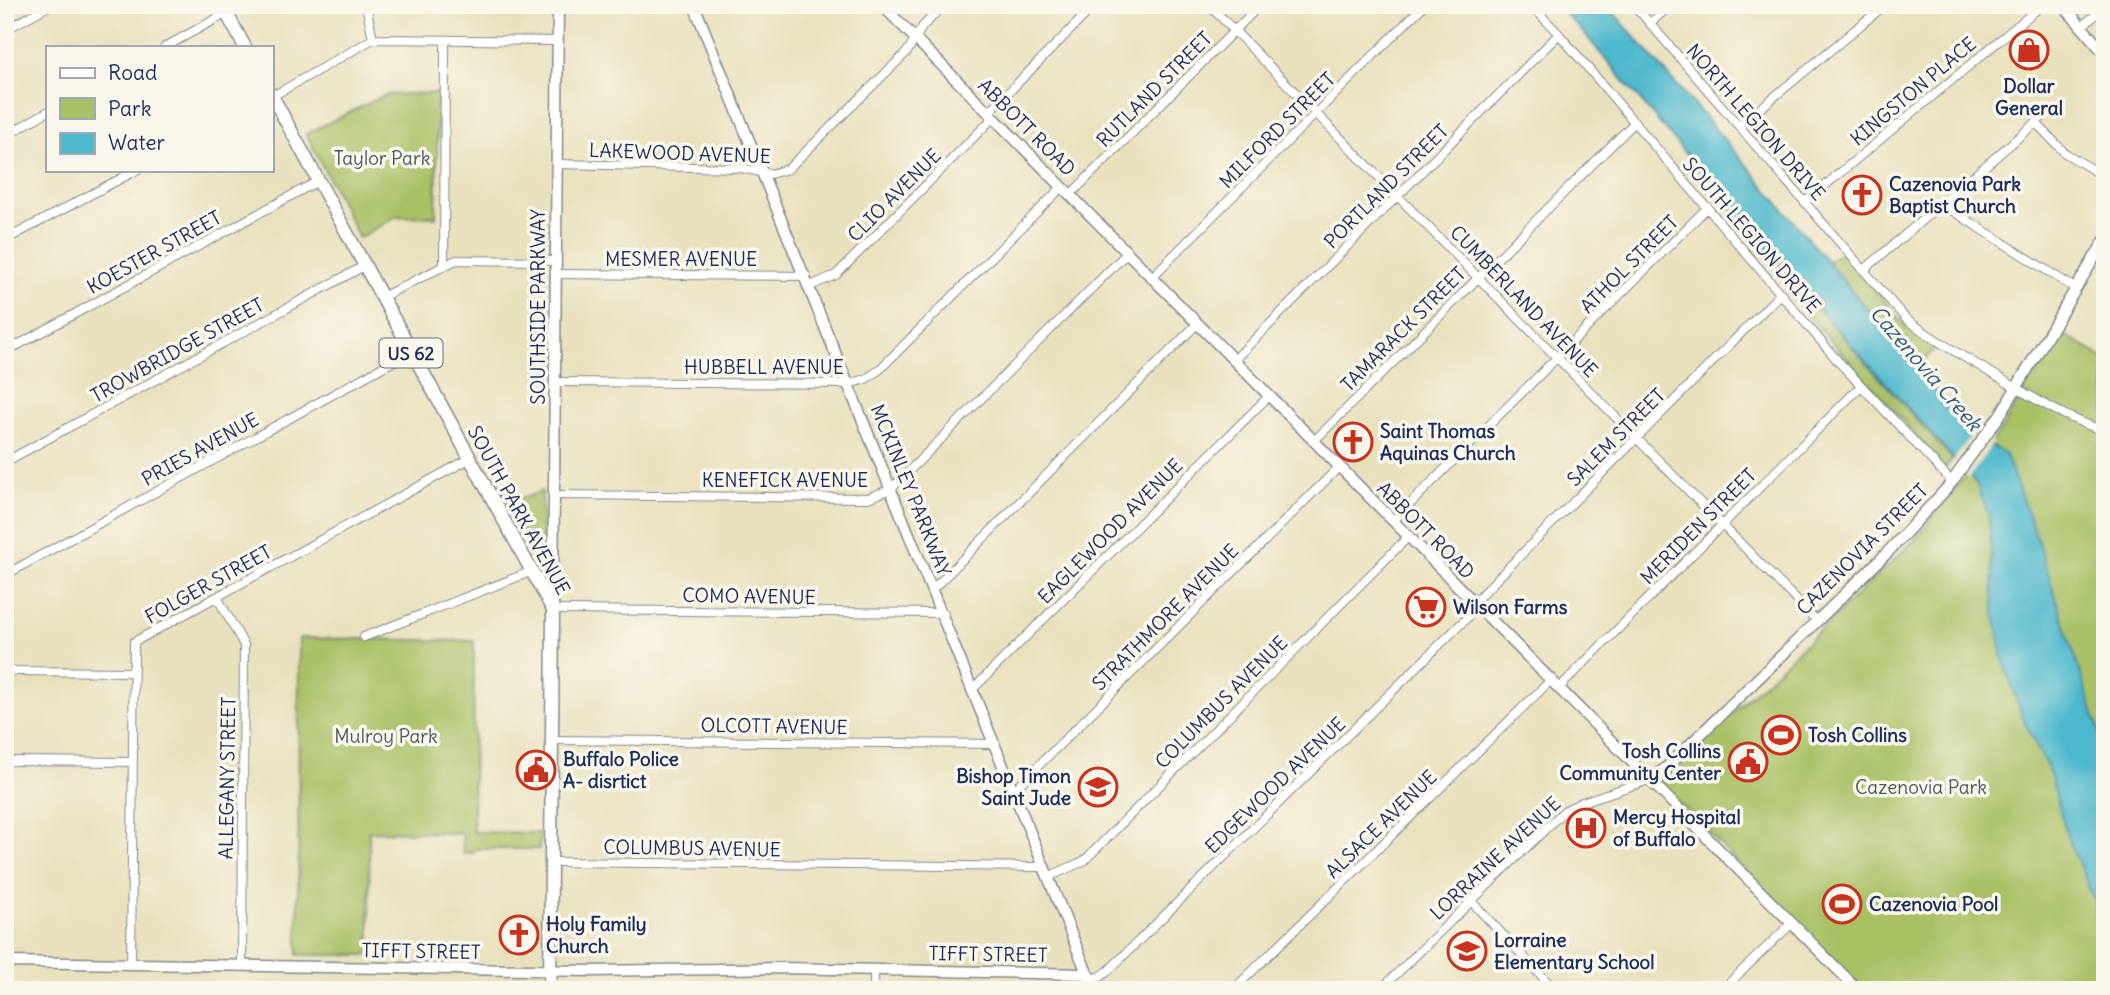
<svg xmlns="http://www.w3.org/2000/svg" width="2110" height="995" font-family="Delius,sans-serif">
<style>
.green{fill:#a9c065;stroke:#627862;stroke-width:2}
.water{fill:#4eb8cc;stroke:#347495;stroke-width:2}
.pier{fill:#e9e1bd}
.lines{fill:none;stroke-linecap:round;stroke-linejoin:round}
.street-casing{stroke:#82888e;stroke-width:10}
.secondary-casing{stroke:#82888e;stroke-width:13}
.primary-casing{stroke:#82888e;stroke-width:15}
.street{stroke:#fff;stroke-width:8}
.secondary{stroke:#fff;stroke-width:10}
.primary{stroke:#fff;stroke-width:12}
.labels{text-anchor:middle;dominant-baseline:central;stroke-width:7;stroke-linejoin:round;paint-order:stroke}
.shield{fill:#fbf7ec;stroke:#5e6b89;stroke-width:2}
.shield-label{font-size:18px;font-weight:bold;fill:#1b2f5e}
.poi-label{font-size:19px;font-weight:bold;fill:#1b2f5e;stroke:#fbf7ec;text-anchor:start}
.street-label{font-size:19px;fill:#1b2f5e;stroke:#fbf7ec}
.park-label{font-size:19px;fill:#465a60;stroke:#fbf7ec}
.water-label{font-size:21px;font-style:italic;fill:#2a587f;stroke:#fbf7ec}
</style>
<rect width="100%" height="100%" fill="#fbf7ec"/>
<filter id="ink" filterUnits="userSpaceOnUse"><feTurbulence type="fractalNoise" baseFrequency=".0143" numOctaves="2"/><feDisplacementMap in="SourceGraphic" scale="14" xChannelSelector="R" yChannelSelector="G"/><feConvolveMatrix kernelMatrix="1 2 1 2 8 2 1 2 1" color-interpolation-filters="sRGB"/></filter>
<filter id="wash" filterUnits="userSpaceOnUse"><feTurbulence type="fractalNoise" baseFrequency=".00686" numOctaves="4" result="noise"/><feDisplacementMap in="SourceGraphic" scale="28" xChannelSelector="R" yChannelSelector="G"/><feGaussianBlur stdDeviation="1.57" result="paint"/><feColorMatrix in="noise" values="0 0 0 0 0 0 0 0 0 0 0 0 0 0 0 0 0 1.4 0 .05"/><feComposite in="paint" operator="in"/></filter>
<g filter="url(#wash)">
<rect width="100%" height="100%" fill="#e9e1bd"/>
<path class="green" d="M438,93L436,217L397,216L359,238L306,134L385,95Z
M1843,250L1903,323L1936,347L1917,369L1828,262Z
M1797,285L1952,459L1945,468L1788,293Z
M2057,330L2105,359V990H1862L1659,782L1916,539L2002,429Z
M542,491L543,563L540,565L501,493L524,498Z
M299,638L474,641L473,832L540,833L539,849H475L474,853H463L462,833L369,831L370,955H298Z"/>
<path class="water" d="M1556,5H1607L1749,168L1971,434L2006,455L2037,539L2105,749V962L2094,900L2067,835L2049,771L2024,721L2004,663L1995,615L1989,516L1976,483L1786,273L1583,32Z"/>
<path class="pier" d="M1974,431L1993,443L1968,479L1951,464Z"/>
</g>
<g filter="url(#ink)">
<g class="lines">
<defs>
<path id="street" d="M366,5L373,39
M1209,5L1816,620
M1531,5L1559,34L1837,360L1952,482
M1634,5L1906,319C1935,341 1966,358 1998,377C2032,397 2066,419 2105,431
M1650,23L1671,5
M2081,27L2105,7
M7,29L50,5
M165,47L227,13
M271,97L373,39L558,41
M988,113L1095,5
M2036,123L2065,153L2105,177
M1739,126L1885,5
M7,135L47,112
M556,164L741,168L770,174L788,169L907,52L923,26L944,5
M1070,195L1260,5
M1805,202L2042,5
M1942,204L2076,289
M5,240L137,170
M5,255L7,5
M444,264L445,40
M1864,270L2041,118
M555,274L806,276
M1152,277L1424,5
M810,286L836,275L993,118
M382,297L456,260L555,261
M5,348L16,346L318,181
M1234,360L1559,34
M555,382L848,384L866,379L879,370L1062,187
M1314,441L1635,122
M5,462L364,266
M554,495L868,498L891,489L1127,253
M1393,521L1708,207
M5,575L410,352
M933,589L1198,323
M217,597L244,645L242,966
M1473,603L1781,293
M553,610L944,613
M364,637L530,572
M5,671L131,672L132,670
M974,688L1269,396
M1559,688L1861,386
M552,740L996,744
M5,761L133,762
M1014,790L1339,467
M551,862L1044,867
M1048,877L1084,861L1408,537
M1471,901L1555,990
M131,964L134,642L469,459
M874,969V990
M1090,978L1100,977L1108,971L1478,607
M1233,990L1551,680
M1380,990L1564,811L1582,802L1649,780
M1722,990L1792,923"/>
<path id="secondary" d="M694,5C828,333 962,661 1094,990
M882,5L1858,990
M2063,5L2105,54
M553,610L558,5
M1649,780L1666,768L1887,553L1948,487L2000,415L2105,240
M5,962L590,971L781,968L1088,974"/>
<path id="primary" d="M222,5L245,47
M271,94L553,610L550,990"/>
</defs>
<use href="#street" class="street-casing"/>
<use href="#secondary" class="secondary-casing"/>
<use href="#primary" class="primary-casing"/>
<use href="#street" class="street"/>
<use href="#secondary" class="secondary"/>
<use href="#primary" class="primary"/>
</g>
</g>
<defs>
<symbol id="shop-ring" viewBox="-11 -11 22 22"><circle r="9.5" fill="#fbf7ec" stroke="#c8321e" stroke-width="1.5"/><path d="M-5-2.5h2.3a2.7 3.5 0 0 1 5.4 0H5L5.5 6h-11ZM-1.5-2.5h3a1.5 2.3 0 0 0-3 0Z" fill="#c8321e"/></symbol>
<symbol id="church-ring" viewBox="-11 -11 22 22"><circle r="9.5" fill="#fbf7ec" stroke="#c8321e" stroke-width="1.5"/><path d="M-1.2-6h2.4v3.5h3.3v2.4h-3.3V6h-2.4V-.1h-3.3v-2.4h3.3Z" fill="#c8321e"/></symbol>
<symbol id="supermarket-ring" viewBox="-11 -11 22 22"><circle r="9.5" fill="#fbf7ec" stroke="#c8321e" stroke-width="1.5"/><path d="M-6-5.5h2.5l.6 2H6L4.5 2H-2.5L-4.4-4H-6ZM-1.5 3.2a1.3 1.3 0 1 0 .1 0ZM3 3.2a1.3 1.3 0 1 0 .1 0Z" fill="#c8321e"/></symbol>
<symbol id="stadium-ring" viewBox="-11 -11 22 22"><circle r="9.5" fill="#fbf7ec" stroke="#c8321e" stroke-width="1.5"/><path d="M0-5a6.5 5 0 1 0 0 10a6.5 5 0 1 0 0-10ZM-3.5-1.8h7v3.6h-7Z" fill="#c8321e"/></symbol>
<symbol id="civic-ring" viewBox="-11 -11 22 22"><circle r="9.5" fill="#fbf7ec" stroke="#c8321e" stroke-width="1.5"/><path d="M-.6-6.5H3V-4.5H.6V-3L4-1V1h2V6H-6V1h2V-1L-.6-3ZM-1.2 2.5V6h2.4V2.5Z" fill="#c8321e"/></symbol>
<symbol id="school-ring" viewBox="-11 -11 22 22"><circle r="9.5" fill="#fbf7ec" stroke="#c8321e" stroke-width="1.5"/><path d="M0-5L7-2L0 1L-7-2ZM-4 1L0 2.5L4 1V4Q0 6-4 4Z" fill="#c8321e"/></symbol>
<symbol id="hospital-ring" viewBox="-11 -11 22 22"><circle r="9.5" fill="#fbf7ec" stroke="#c8321e" stroke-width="1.5"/><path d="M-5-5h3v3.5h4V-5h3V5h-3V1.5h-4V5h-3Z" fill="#c8321e"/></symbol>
</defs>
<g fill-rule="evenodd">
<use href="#shop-ring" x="2007" y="28" width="44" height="44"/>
<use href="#church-ring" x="1840" y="173" width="44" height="44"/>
<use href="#church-ring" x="1331" y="420" width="44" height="44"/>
<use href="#supermarket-ring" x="1404" y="585" width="44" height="44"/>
<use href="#stadium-ring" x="1759" y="713" width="44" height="44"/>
<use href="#civic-ring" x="1726" y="740" width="44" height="44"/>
<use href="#civic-ring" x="514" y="748" width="44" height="44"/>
<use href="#school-ring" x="1076" y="765" width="44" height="44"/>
<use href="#hospital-ring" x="1564" y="806" width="44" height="44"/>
<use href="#stadium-ring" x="1820" y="882" width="44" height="44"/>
<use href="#church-ring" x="497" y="913" width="44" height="44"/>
<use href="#school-ring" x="1445" y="929" width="44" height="44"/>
</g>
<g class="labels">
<rect class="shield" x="379.5" y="338.5" width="63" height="29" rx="5"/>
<g class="shield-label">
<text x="411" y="353">US 62</text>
</g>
<g class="poi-label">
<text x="2029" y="86" text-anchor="middle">Dollar<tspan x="2029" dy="22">General</tspan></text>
<text x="1889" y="184">Cazenovia Park<tspan x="1889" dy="22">Baptist Church</tspan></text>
<text x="1380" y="431">Saint Thomas<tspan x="1380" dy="22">Aquinas Church</tspan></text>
<text x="1453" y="607">Wilson Farms</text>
<text x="1808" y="735">Tosh Collins</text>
<text x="1721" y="751" text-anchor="end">Tosh Collins<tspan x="1721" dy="22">Community Center</tspan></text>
<text x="563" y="759">Buffalo Police<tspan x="563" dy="22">A- disrtict</tspan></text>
<text x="1071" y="776" text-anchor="end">Bishop Timon<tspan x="1071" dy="22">Saint Jude</tspan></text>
<text x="1613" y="817">Mercy Hospital<tspan x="1613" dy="22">of Buffalo</tspan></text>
<text x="1869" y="904">Cazenovia Pool</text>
<text x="546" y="924">Holy Family<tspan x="546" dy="22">Church</tspan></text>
<text x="1494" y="940">Lorraine<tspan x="1494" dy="22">Elementary School</tspan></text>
</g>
<g class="street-label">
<text transform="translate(1154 89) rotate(-45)">RUTLAND STREET</text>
<text transform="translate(1913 91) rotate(-40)">KINGSTON PLACE</text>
<text transform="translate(1756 122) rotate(49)">NORTH LEGION DRIVE</text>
<text transform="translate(1027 127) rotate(45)">ABBOTT ROAD</text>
<text transform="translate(1277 130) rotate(-45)">MILFORD STREET</text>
<text transform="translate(680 153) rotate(2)">LAKEWOOD AVENUE</text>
<text transform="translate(1386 186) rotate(-45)">PORTLAND STREET</text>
<text transform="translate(894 195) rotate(-45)">CLIO AVENUE</text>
<text transform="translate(1752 235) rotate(49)">SOUTH LEGION DRIVE</text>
<text transform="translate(154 252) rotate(-29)">KOESTER STREET</text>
<text x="681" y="259">MESMER AVENUE</text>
<text transform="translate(1629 264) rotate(-45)">ATHOL STREET</text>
<text transform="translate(1524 301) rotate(46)">CUMBERLAND AVENUE</text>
<text transform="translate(538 307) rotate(-90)">SOUTHSIDE PARKWAY</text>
<text transform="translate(1403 329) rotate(-45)">TAMARACK STREET</text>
<text transform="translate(177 350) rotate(-29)">TROWBRIDGE STREET</text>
<text x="764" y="367">HUBBELL AVENUE</text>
<text transform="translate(1616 437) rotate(-45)">SALEM STREET</text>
<text transform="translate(200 449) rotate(-29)">PRIES AVENUE</text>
<text x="785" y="480">KENEFICK AVENUE</text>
<text transform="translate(911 490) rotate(68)">MCKINLEY PARKWAY</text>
<text transform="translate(519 510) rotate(61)">SOUTH PARK AVENUE</text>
<text transform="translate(1698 526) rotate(-45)">MERIDEN STREET</text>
<text transform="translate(1426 530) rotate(45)">ABBOTT ROAD</text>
<text transform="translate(1110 531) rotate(-45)">EAGLEWOOD AVENUE</text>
<text transform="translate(1862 549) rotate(-45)">CAZENOVIA STREET</text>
<text transform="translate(208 584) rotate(-29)">FOLGER STREET</text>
<text transform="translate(749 596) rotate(1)">COMO AVENUE</text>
<text transform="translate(1165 617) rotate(-45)">STRATHMORE AVENUE</text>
<text transform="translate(1221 702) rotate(-45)">COLUMBUS AVENUE</text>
<text transform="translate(774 726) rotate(1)">OLCOTT AVENUE</text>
<text transform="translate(227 778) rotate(-89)">ALLEGANY STREET</text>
<text transform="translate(1275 785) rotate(-44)">EDGEWOOD AVENUE</text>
<text transform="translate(1381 824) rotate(-44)">ALSACE AVENUE</text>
<text transform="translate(692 848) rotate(1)">COLUMBUS AVENUE</text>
<text transform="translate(1495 858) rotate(-43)">LORRAINE AVENUE</text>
<text transform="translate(421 951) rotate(1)">TIFFT STREET</text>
<text transform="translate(988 954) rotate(1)">TIFFT STREET</text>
</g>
<g class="park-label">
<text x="382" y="158">Taylor Park</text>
<text x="386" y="736">Mulroy Park</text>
<text x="1921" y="787">Cazenovia Park</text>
</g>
<g class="water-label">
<text transform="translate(1926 368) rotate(49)">Cazenovia Creek</text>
</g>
</g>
<rect width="2110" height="995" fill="none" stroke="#fbf7ec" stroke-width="28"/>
<rect x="46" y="46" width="228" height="126" fill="#fbf7ec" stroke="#a1a7b3" stroke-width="2"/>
<rect x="60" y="68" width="35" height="10" fill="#ffffff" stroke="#a1a7b3" stroke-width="2"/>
<text x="108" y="80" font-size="21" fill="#1b2f5e">Road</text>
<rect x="60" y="98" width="35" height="21" fill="#a9c065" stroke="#a1a7b3" stroke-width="2"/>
<text x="108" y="116" font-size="21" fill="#1b2f5e">Park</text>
<rect x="60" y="133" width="35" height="21" fill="#4eb8cc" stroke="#a1a7b3" stroke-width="2"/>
<text x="108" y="150" font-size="21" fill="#1b2f5e">Water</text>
</svg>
